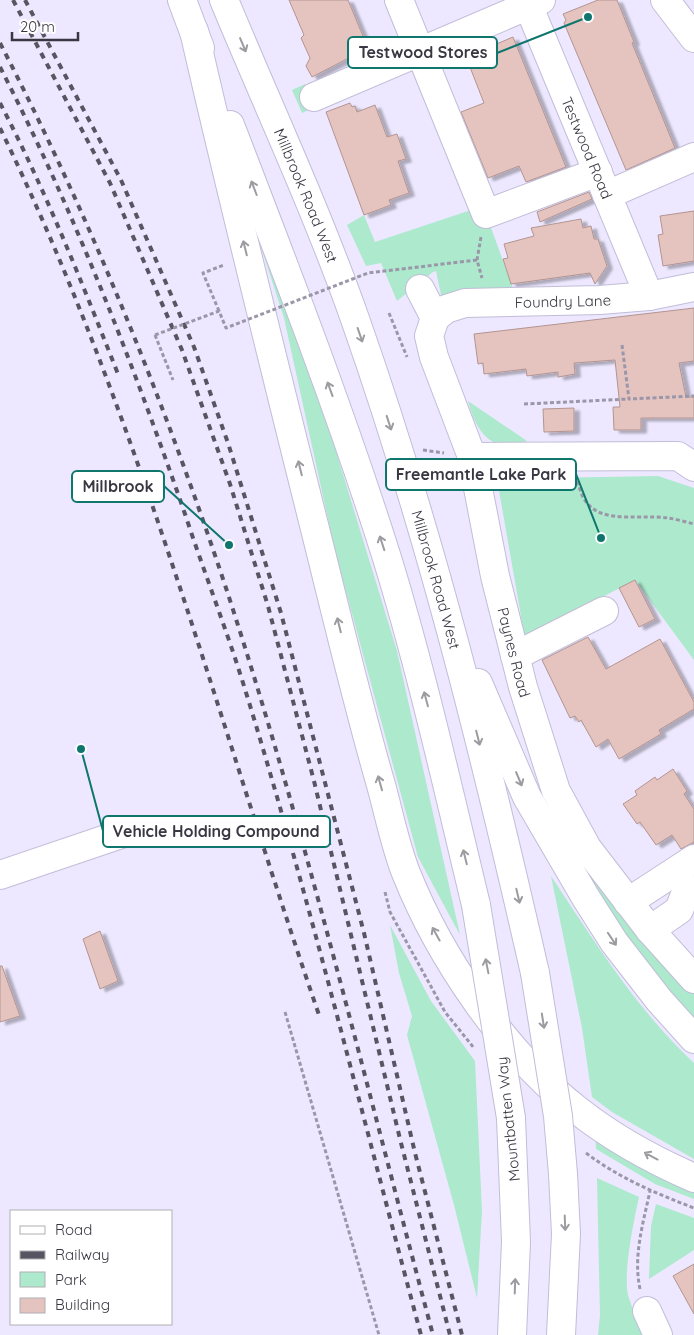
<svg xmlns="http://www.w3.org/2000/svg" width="694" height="1335" font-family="Quicksand,sans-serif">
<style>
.green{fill:#ace9cd}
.building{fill:#e5c4c0;stroke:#b39490;filter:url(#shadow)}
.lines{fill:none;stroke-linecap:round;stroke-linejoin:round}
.minor-casing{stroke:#c2bdd8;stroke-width:30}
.highway-casing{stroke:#c2bdd8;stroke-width:30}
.path{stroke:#9b97a9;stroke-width:3;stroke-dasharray:4 2.5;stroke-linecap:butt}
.minor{stroke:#fff;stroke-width:28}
.highway{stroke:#fff;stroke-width:28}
.rail{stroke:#575562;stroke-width:4;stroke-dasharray:6 6;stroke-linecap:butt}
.highway-bridge-casing{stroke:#c2bdd8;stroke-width:30;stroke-linecap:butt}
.path-bridge{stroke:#9b97a9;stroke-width:3;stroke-dasharray:4 2.5;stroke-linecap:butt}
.highway-bridge{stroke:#fff;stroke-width:28}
.oneway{stroke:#9c9ba0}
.labels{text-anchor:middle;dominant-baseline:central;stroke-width:4;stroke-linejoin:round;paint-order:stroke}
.street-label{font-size:15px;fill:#393742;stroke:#fff}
.leader{fill:none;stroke:#0f766e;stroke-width:2}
.callout-dot{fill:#0f766e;stroke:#fff;stroke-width:2}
.callout{fill:#fff;stroke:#0f766e;stroke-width:2}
.callout-label{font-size:16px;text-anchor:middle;font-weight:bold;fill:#393742}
</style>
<defs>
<filter id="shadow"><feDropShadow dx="5.5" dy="3" stdDeviation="1" flood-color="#0004"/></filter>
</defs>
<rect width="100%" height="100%" fill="#ede8ff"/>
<path class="green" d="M305,84L315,107L302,113L292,90Z
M248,207L294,314L397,651L460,935L418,857L335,551L284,318Z
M471,210L486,214L514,291L443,304L436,271L433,272L397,301L381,263L366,266L347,225L364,215L375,242Z
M468,401L527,441C492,455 476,432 468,401Z
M658,476L694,488V660L635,580L522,639L521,616L497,479Z
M572,852L694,991V1024L630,945Z
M551,876C594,941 637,1010 694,1063V1159L612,1112L592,1097L582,1028Z
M390,925L431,1001L475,1061L482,1211L477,1298L454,1205L407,1035L412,1016L399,973Z
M595,1133L694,1187V1199L655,1184L596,1149Z
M597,1178L639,1197C634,1220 623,1272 628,1295C632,1309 638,1322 645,1335H598L600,1315Z
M656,1204L694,1218V1250L649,1279L651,1226Z"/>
<path class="building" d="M289,0H348L368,48L312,77L306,66L310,58L301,38L304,35Z
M598,0H617L634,42L632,43L675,148L626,170L564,23L566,20L563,14Z
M513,37L566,167L526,182L519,166L488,178L461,112L484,103L466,57Z
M350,103L352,107L355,106L357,112L375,105L387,137L397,134L406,159L398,161L409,193L389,200L391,205L364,215L326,112Z
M589,192L592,199L540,222L537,212Z
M694,211V261L663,266L658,235L663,234L660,216Z
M581,219L583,228L591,226L594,239H598L607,266L595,284L590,273L511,284L503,259L508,258L504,244L534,236L531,228Z
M694,308V361L679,363L686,397H694V418H641V430H614L613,407H620L615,360L574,363L575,374L558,377V372L527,376L526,369L484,374L483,363L478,364L474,334Z
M574,408V431L544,432L543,409Z
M635,580L655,619L639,627L619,588Z
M588,637L606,669L660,639L694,702V709L659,730L661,734L619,759L608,739L596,747L581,720L579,722L575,716L570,718L542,660Z
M673,769L687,791L684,794L694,809V842L681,849L672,835L656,845L640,822L637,824L623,804L637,795L635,791L655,777L657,780Z
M100,931L118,981L100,989L83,939Z
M0,966H2L20,1016L0,1022Z
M694,1264V1314L673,1276Z"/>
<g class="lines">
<defs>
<g id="minor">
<path d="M399,0L486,214L598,172"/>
<path id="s1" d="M526,0L649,296"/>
<path d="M665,0L694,38"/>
<path d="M314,97L541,0"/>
<path d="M607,195L694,157"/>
<path id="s2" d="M420,289L435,318L429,336L434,357L472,457L495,576L523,687L556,791L587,848L650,930L694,979"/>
<path id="s3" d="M435,318L446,309L465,303L600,300L649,296L694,287"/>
<path d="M472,457L678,456L694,467"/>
<path d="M515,656L604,611"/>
<path d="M0,875L133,830"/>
<path d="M628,902L694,859"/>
<path d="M650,930L679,910L684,897L694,890"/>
<path d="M647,1311L658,1335"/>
</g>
<g id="highway">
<path d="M182,0L200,48"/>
<path id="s4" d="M224,0C268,106 317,211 355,319C430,532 485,753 535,973"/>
<path d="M194,31C231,193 271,353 311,513C334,604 355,695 381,785C389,814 395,845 406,873C440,958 504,1052 576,1109C611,1137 653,1160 694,1178"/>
<path d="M230,125C285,268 341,412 387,558C422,672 448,789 476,905"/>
<path d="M478,683L527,797L586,898L614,942L659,1000L694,1039"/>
<path d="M511,1118L516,1242L512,1335"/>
<path d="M561,1335L566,1234L563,1174"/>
</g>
</defs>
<use href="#minor" class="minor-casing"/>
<use href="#highway" class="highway-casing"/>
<path class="path" d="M481,237L477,260L482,278
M460,262L477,260
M219,311L203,273L224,265
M389,313L407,357
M155,335L173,380
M622,345L629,399L694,396
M524,404L629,399
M423,450L444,453
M578,481C586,530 633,513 668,518C676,519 686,522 694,524
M385,892L390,912L445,1012L474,1048
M285,1012L379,1335
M586,1153C619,1178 655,1193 694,1208
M640,1289C633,1256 643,1224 650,1191"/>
<use href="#minor" class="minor"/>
<use href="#highway" class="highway"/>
<path class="rail" d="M13,0L110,183L182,350L230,484L268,606L314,781L400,1139L450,1335
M25,0L121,180L194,347L228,443L281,613L364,933L415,1153L462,1335
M0,43C90,217 164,401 226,588C306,833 366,1085 433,1335
M0,67C74,211 132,361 185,514C204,572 226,628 244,686C310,900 363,1119 421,1335
M0,103C46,191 82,283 118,374
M0,128C138,412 217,718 319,1015"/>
<defs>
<path id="highway-bridge" d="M476,905L511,1118
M535,973L558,1116L563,1174"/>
</defs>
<use href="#highway-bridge" class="highway-bridge-casing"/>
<path class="path-bridge" d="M155,335L219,311L226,328L368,273L460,262"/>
<use href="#highway-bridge" class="highway-bridge"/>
</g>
<defs><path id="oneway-shaft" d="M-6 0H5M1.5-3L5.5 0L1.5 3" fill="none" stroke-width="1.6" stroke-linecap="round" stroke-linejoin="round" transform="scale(1.25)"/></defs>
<g class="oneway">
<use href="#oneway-shaft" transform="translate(243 45) rotate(67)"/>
<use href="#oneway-shaft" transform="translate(254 188) rotate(-111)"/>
<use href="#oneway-shaft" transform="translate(245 248) rotate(-104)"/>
<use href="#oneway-shaft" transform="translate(360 335) rotate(71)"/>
<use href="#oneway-shaft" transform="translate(330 389) rotate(-110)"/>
<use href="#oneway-shaft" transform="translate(389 423) rotate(72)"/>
<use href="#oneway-shaft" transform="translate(300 468) rotate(-104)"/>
<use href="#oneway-shaft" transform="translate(382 543) rotate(-108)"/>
<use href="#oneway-shaft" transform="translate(339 625) rotate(-104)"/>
<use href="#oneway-shaft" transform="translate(426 699) rotate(-105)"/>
<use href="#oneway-shaft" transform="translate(478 738) rotate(76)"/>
<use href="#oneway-shaft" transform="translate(519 779) rotate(67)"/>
<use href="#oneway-shaft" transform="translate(380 783) rotate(-106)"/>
<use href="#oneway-shaft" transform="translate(465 857) rotate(-104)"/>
<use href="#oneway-shaft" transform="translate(518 896) rotate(77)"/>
<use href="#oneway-shaft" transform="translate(436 934) rotate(-119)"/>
<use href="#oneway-shaft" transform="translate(612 939) rotate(56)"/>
<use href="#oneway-shaft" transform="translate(487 966) rotate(-101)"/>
<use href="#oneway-shaft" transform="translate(543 1021) rotate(81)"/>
<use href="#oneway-shaft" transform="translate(651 1156) rotate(-152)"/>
<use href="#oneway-shaft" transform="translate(565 1223) rotate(88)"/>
<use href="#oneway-shaft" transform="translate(515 1286) rotate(-88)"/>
</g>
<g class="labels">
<g class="street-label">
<text stroke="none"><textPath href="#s1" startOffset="160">Testwood Road</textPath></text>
<text stroke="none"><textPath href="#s4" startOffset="212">Millbrook Road West</textPath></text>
<text stroke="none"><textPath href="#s3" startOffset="132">Foundry Lane</textPath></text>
<text stroke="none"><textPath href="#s4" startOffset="618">Millbrook Road West</textPath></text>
<text stroke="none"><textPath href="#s2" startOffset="380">Paynes Road</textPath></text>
<text transform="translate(508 1119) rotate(-96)">Mountbatten Way</text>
</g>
</g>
<path class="leader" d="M588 17L497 53M601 538L576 474M229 545L164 486M81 749L103 831"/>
<g class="callout-dot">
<circle cx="588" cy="17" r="5"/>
<circle cx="601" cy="538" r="5"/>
<circle cx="229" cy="545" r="5"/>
<circle cx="81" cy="749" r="5"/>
</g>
<g class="callout">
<rect x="348" y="37" width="149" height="31" rx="5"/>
<rect x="386" y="459" width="190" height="31" rx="5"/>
<rect x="72" y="471" width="92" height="31" rx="5"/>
<rect x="103" y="816" width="227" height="31" rx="5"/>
</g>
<g class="callout-label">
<text x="423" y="58">Testwood Stores</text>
<text x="481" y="480">Freemantle Lake Park</text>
<text x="118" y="492">Millbrook</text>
<text x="216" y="837">Vehicle Holding Compound</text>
</g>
<rect x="10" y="1210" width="162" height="115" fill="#ffffff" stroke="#b0afb3"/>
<rect x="20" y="1226" width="25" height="8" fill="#ffffff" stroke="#b0afb3"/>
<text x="55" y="1235" font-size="15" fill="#393742">Road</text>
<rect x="20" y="1251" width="25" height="8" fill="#575562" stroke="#b0afb3"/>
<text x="55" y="1260" font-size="15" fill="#393742">Railway</text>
<rect x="20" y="1272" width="25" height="15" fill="#ace9cd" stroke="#b0afb3"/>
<text x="55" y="1285" font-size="15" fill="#393742">Park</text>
<rect x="20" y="1298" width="25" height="15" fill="#e5c4c0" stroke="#b0afb3"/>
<text x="55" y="1310" font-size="15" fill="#393742">Building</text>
<path d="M12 32v8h66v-8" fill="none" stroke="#393742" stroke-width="2.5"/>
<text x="20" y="32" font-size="15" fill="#393742" stroke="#ffffff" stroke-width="4" paint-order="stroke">20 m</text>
</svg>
